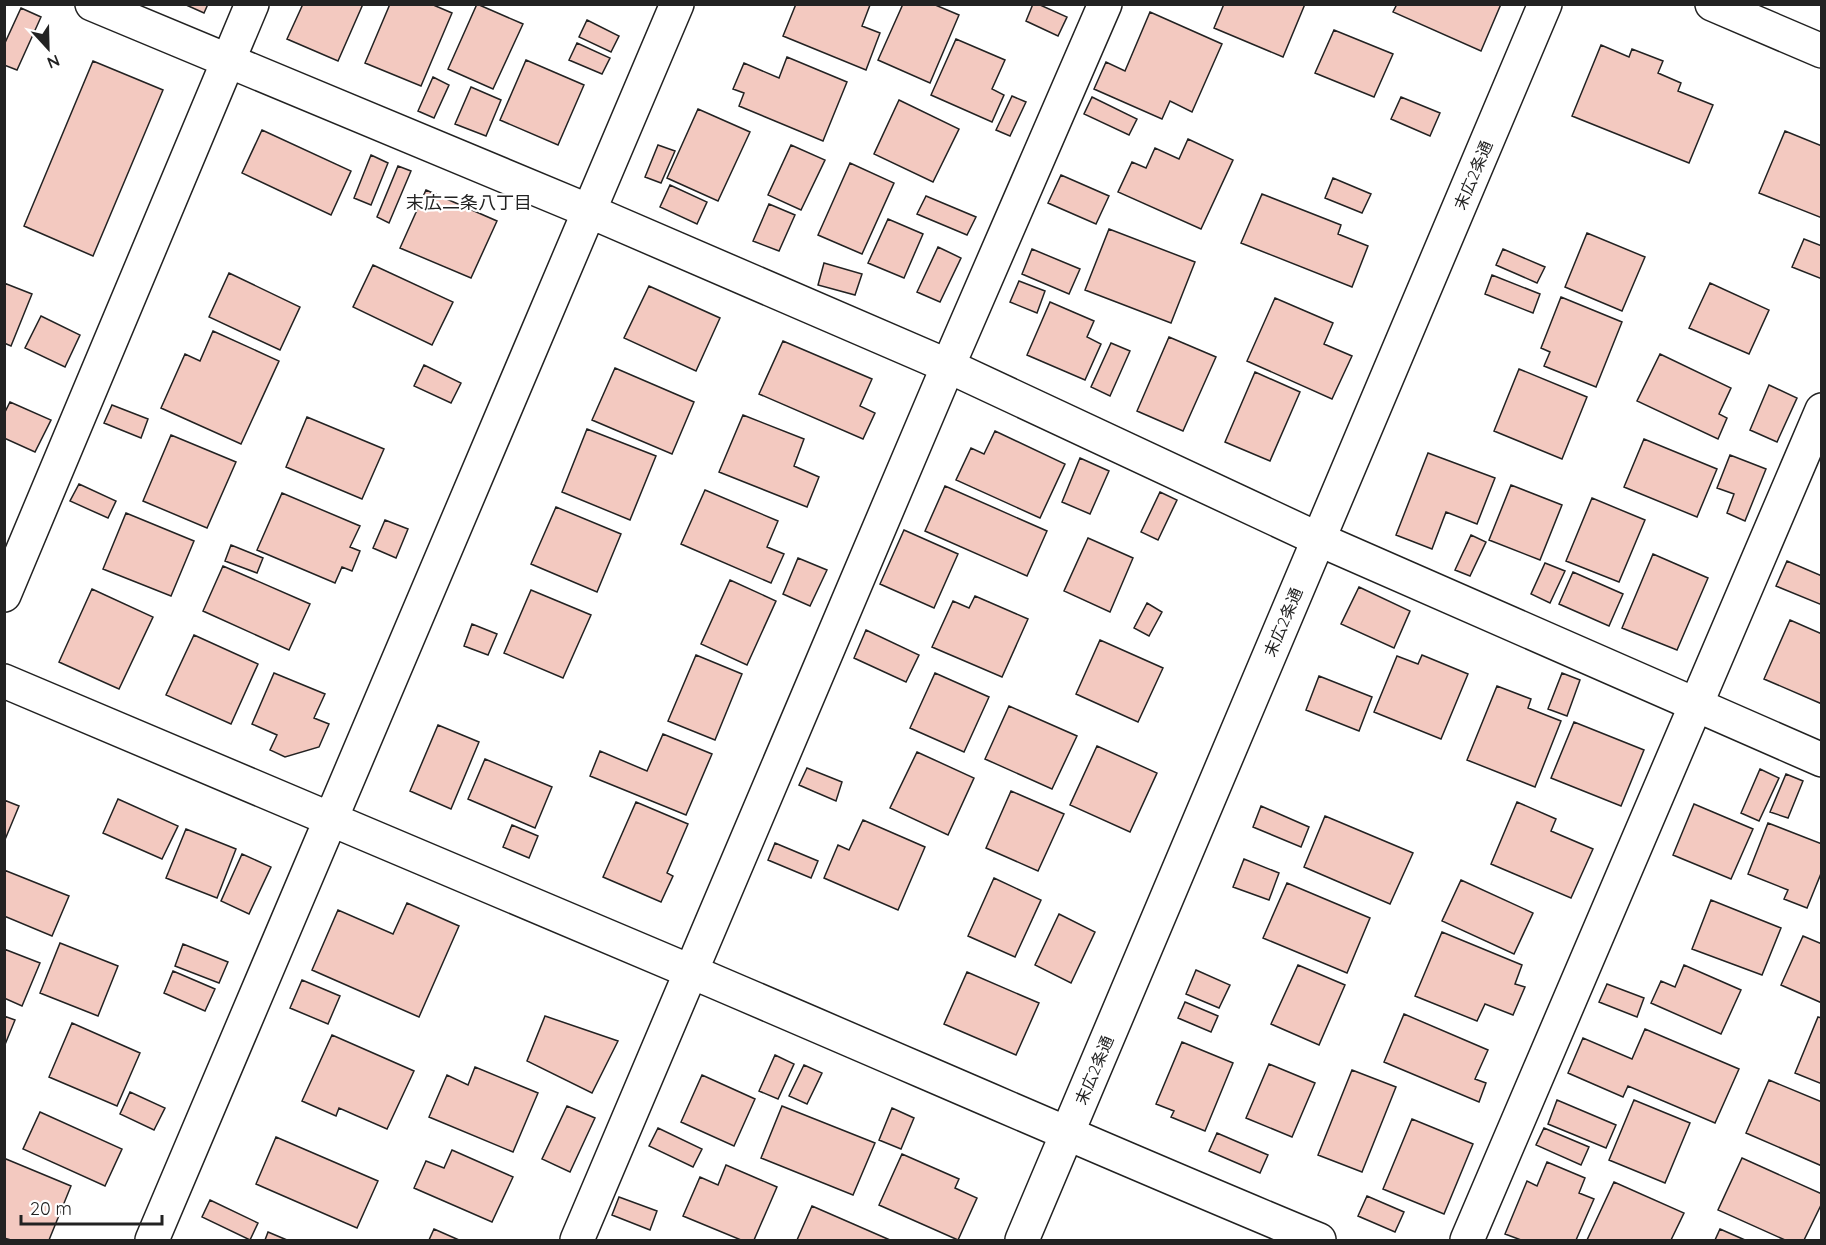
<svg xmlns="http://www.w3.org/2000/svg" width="1826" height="1245" font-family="Quicksand,'Noto Sans JP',sans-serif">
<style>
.building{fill:#f3c9c0;stroke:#222;stroke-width:1.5}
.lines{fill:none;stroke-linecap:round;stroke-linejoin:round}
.minor-casing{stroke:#222;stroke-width:36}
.minor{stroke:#fff;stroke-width:33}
.labels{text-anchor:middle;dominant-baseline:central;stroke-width:4.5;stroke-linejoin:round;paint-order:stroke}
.street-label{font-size:16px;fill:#222;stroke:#fff}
.neighbourhood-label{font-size:18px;fill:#222;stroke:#fff}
</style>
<rect width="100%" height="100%" fill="#fff"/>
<path class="building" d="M184,4H208L204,13Z
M303,4H363L338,61L287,39Z
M390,4H431L452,13L421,86L365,63Z
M477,4L523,24L493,89L448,69Z
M796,4L870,5L862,26L880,33L866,70L783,36Z
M903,4H933L959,15L930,83L878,60Z
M1033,4H1038L1067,17L1058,36L1026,21Z
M1224,4H1305L1283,57L1214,28Z
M1397,4H1501L1481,51L1393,12Z
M21,8L41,17L17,70L4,65V45Z
M1150,12L1222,44L1192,112L1170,101L1162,119L1094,89L1106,62L1125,71Z
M587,20L619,36L611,52L579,37Z
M1334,30L1393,54L1374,97L1315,73Z
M956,39L1005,60L992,89L1004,95L992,122L931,95Z
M577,43L610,58L602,74L569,60Z
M1601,45L1629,57L1632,49L1663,61L1658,73L1681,83L1678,91L1713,105L1689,163L1572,116Z
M787,57L847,82L823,141L739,106L744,93L733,89L744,63L779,78Z
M526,60L584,85L558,145L500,120Z
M93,61L163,90L93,256L24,226Z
M433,77L449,85L434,118L418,111Z
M471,87L501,100L486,136L455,124Z
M1012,96L1026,102L1010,136L996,130Z
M1092,97L1137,119L1129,135L1084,114Z
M1401,97L1440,113L1430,136L1391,119Z
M899,100L959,129L933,182L874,154Z
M698,109L750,132L718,201L667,178Z
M262,130L351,171L331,215L242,173Z
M1785,131L1822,146V218L1759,193Z
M1188,139L1233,160L1201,229L1118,192L1132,162L1146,168L1155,148L1179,159Z
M658,145L675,151L661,183L645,177Z
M791,145L825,160L801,210L768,195Z
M371,155L388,163L371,205L354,198Z
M850,163L894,183L862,254L818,235Z
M398,166L411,171L389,223L377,217Z
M1061,175L1109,196L1096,224L1048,203Z
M1333,178L1371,194L1362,213L1325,198Z
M670,185L707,202L697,224L660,207Z
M426,190L497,221L471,278L400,248Z
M1262,194L1341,225L1338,234L1368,246L1352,287L1241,243Z
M926,196L976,217L967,235L917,214Z
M769,204L795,215L779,251L753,241Z
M888,219L923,234L904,278L868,263Z
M1109,229L1195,262L1171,323L1085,290Z
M1587,233L1645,257L1622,311L1565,287Z
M1804,239L1822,246V279L1792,267Z
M938,247L961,258L940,302L917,292Z
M1032,249L1080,269L1069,294L1022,274Z
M1503,249L1545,267L1537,283L1496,265Z
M824,263L862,274L855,295L818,285Z
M373,265L453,302L432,345L353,307Z
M229,273L300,307L280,350L209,317Z
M1492,275L1540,294L1533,313L1485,294Z
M1019,281L1045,291L1037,313L1010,302Z
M4,283L32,294L11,346L4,343Z
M1710,283L1769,310L1749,354L1689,328Z
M649,286L720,318L696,371L624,338Z
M1561,297L1622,322L1596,387L1544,366L1550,352L1541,348Z
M1275,298L1333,323L1324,344L1352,356L1332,399L1247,361Z
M1050,302L1094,321L1087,337L1101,344L1085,380L1027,355Z
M41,316L80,335L65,367L25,348Z
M213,331L279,361L241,444L161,408L185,354L200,361Z
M1169,337L1216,357L1183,431L1137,411Z
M783,341L872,379L860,406L875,413L863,439L759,394Z
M1111,343L1130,351L1110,396L1091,387Z
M1660,354L1731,388L1719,414L1727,418L1718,439L1637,401Z
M424,365L461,383L451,403L414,386Z
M615,368L694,402L672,454L592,420Z
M1519,369L1587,397L1562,459L1494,431Z
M1255,372L1300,392L1270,461L1225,442Z
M1769,385L1797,398L1777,442L1750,430Z
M10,402L51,420L35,452L4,438V414Z
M112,405L148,419L141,438L104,423Z
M743,415L804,439L794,466L819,477L807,507L719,472Z
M307,417L384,449L362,499L286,467Z
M587,429L656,456L630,520L562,492Z
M995,431L1065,464L1040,518L956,480L971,448L984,454Z
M171,435L236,462L207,528L143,501Z
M1644,439L1717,469L1697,517L1624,487Z
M1428,453L1495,478L1477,524L1446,512L1432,549L1396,535Z
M1730,455L1766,469L1745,521L1727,513L1734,494L1717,488Z
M1080,458L1109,471L1090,514L1062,502Z
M79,484L116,501L108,518L70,501Z
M1511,485L1562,505L1540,560L1489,540Z
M945,486L1047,531L1027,576L925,531Z
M705,490L778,521L767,547L784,554L771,583L681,544Z
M1160,492L1177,500L1158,540L1141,532Z
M282,493L360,526L350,547L360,551L352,571L342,567L335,583L257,550Z
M1592,498L1645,520L1619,582L1566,561Z
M556,507L621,534L597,592L531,564Z
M126,513L194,541L171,596L103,569Z
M385,520L408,529L396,558L373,548Z
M904,530L958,554L934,608L880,584Z
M1471,535L1486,542L1470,576L1455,570Z
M1088,538L1133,558L1110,612L1064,591Z
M231,545L263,558L257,573L225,561Z
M1653,554L1708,578L1677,650L1622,628Z
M798,558L827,570L810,606L783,594Z
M1787,561L1822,576V605L1776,586Z
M1545,563L1565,571L1550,603L1531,594Z
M223,566L310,604L289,650L203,611Z
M1573,572L1623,594L1609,626L1559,604Z
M730,580L776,601L747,665L701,644Z
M1359,587L1410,611L1394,648L1341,624Z
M92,589L153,617L119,689L59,662Z
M531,590L591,615L563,678L504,653Z
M975,596L1028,619L1002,677L932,647L953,601L969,608Z
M1147,603L1162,612L1149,636L1134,628Z
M1790,620L1822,634V704L1764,679Z
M472,624L497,634L488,655L464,646Z
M866,630L919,655L906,682L854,658Z
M194,635L258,664L231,724L166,695Z
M1100,640L1163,668L1138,722L1076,694Z
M696,655L742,674L715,740L668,721Z
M1422,655L1468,674L1441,739L1374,712L1397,656L1418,664Z
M274,673L325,694L314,718L329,724L319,747L285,757L270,750L277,735L252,724Z
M935,673L989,697L964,752L910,728Z
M1562,673L1580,680L1567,716L1548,709Z
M1319,676L1372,697L1359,731L1306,710Z
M1497,686L1531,699L1528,708L1561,721L1535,787L1467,760Z
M1009,706L1077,736L1052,789L985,759Z
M1574,722L1644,750L1621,806L1551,778Z
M438,725L479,742L451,809L410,791Z
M663,734L712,754L686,815L590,776L600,751L647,771Z
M1097,746L1157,773L1130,832L1070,805Z
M917,752L974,778L948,835L890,808Z
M485,759L552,787L535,828L468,799Z
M807,768L842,782L836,801L799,785Z
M1760,769L1779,778L1759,821L1741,813Z
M1786,774L1803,781L1788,818L1770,812Z
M1011,791L1064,814L1038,871L986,848Z
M118,799L178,826L162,859L103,833Z
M4,800L19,806L4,842Z
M636,802L688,824L667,873L673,876L661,902L603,877Z
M1517,802L1556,819L1551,831L1593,849L1571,898L1491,864Z
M1694,804L1753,829L1731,879L1673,855Z
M1261,806L1309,827L1301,847L1253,827Z
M1325,816L1413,853L1390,904L1304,867Z
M863,820L925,847L898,910L824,878L838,845L849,850Z
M1768,823L1822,844V871L1807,908L1784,899L1788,890L1748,874Z
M512,825L538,836L529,858L503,847Z
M186,829L236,849L217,898L166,878Z
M775,843L818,861L811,878L768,860Z
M242,854L271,867L249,914L221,901Z
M1244,859L1279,873L1269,900L1233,887Z
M4,870L69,896L52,936L4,916Z
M994,878L1041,900L1015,957L968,936Z
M1461,880L1533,913L1514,954L1442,921Z
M1287,883L1370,918L1347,973L1263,938Z
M1711,900L1781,928L1762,975L1692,949Z
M407,903L459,926L419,1017L312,970L338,910L393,934Z
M1059,914L1095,932L1071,983L1035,965Z
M1442,932L1522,965L1515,984L1525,987L1513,1015L1485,1004L1477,1021L1415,996Z
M1803,936L1822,944V1003L1781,985Z
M60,943L118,966L98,1016L40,993Z
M183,944L228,962L219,983L175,966Z
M4,949L40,963L22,1006L4,998Z
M1298,965L1345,985L1319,1045L1271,1024Z
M1684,965L1741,990L1721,1034L1651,1003L1661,981L1675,987Z
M1196,970L1230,985L1219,1008L1186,994Z
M173,971L215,989L205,1011L164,993Z
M967,972L1039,1003L1016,1055L944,1024Z
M302,980L340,996L328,1024L290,1008Z
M1607,984L1644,998L1637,1017L1599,1002Z
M1185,1002L1218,1016L1211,1032L1178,1018Z
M1404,1014L1488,1050L1475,1079L1486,1083L1479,1102L1384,1062Z
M4,1016L15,1020L4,1047Z
M545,1016L618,1041L592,1093L527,1061Z
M1818,1017L1822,1018V1084L1795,1073Z
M72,1023L140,1053L117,1106L49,1077Z
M1645,1029L1739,1069L1715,1123L1628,1086L1623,1097L1568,1073L1583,1038L1632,1059Z
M332,1035L414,1071L387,1129L339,1108L336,1116L302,1101Z
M1182,1042L1233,1063L1205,1131L1171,1117L1174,1111L1156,1104Z
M775,1055L794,1064L778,1099L759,1091Z
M1269,1064L1315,1083L1292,1137L1246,1118Z
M804,1065L822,1073L807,1104L789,1096Z
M475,1067L538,1093L513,1152L429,1117L447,1075L468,1085Z
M1352,1070L1396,1087L1362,1172L1318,1155Z
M702,1075L755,1099L734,1146L681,1122Z
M1769,1080L1822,1102V1166L1746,1133Z
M130,1092L165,1108L154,1130L120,1114Z
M1557,1100L1616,1125L1606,1148L1548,1124Z
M1634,1100L1690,1123L1665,1183L1609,1160Z
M567,1106L595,1118L570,1172L542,1159Z
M782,1106L875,1143L853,1195L761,1158Z
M892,1108L914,1118L901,1149L879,1140Z
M40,1112L122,1149L105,1186L23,1149Z
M1412,1119L1473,1144L1444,1214L1383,1189Z
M658,1128L702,1149L693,1167L649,1146Z
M1544,1128L1589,1147L1581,1165L1536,1145Z
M1217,1133L1268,1155L1260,1173L1209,1151Z
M276,1137L378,1181L357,1228L256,1184Z
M452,1150L513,1177L492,1222L414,1188L426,1161L444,1168Z
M902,1154L959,1179L955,1188L977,1198L958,1240L879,1205Z
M1742,1158L1822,1194V1203L1804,1240H1785L1718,1210Z
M6,1159L71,1186L49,1240H11L4,1238V1163Z
M1547,1162L1585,1178L1579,1193L1594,1199L1576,1240H1521L1505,1234L1527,1181L1537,1186Z
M726,1165L777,1187L754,1240H741L683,1216L700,1177L718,1185Z
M1614,1182L1684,1213L1671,1240H1587Z
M1367,1196L1404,1212L1395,1232L1358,1216Z
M619,1197L657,1211L650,1230L612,1215Z
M210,1200L258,1223L250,1240L202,1217Z
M812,1206L890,1240H797Z
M434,1229L459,1240H429Z
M1720,1229L1745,1240H1715Z
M268,1232L287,1240H265Z"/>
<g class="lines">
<defs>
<path id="minor" d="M92,4L589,211L948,366L1318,539L1822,760
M1712,4L1822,51
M4,595L252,4
M4,681C233,779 463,874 692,972C901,1061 1109,1153 1319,1240
M152,1240L677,4
M577,1240L948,366L1105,4
M1022,1240L1545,4
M1467,1240L1822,410"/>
</defs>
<use href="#minor" class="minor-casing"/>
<use href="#minor" class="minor"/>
</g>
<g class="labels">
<g class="street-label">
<text transform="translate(1473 175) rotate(-67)">末広2条通</text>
<text transform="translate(1283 622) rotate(-67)">末広2条通</text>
<text transform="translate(1094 1070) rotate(-67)">末広2条通</text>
</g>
<g class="neighbourhood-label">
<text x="469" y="202">末広二条八丁目</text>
</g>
</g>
<rect width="1826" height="1245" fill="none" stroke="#222222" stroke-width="12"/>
<g transform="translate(48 48) rotate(158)" stroke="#ffffff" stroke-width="4.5" paint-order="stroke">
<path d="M0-4.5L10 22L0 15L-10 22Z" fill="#222222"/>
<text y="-9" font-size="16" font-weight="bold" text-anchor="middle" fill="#222222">N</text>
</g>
<path d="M21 1215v9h141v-9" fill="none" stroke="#222222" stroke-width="3"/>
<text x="30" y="1215" font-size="18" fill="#222222" stroke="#ffffff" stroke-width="4.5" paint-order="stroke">20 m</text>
</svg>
